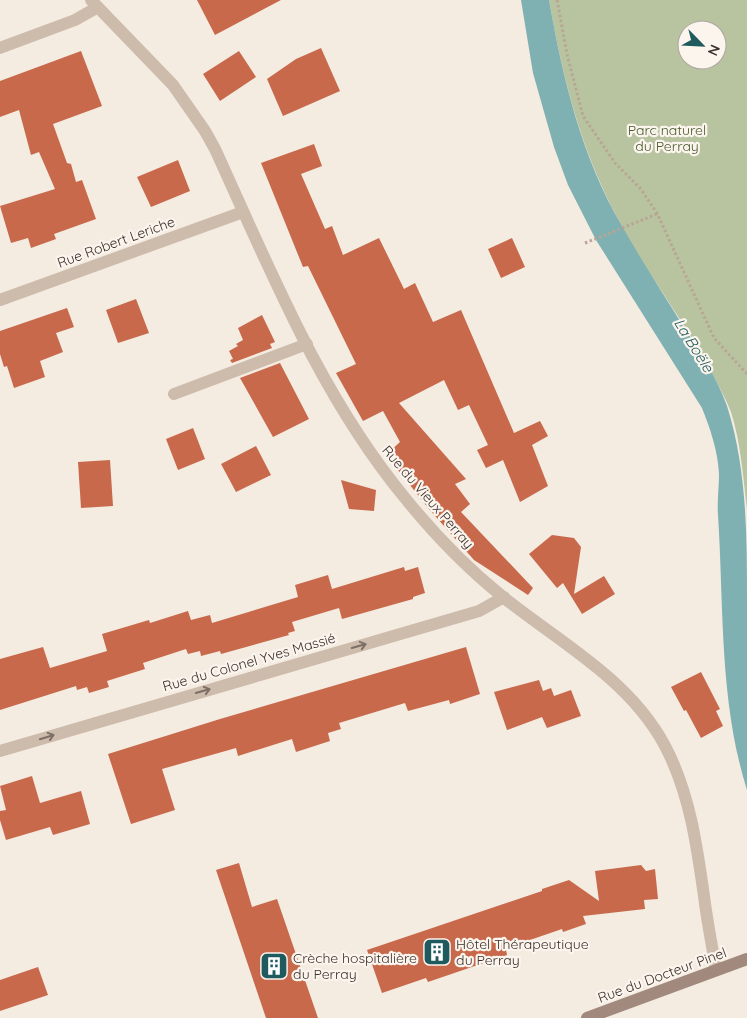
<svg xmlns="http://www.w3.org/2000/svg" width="747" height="1018" font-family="Quicksand,sans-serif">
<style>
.green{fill:#b8c4a0;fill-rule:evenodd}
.water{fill:#7fb0b2}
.building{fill:#c8694b}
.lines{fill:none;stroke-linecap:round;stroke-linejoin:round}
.path{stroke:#b9a596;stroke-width:3;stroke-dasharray:2.5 2.5;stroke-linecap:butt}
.minor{stroke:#cdbbac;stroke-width:12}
.secondary{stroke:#a18a7d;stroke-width:12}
.oneway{stroke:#7d6f65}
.labels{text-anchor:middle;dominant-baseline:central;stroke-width:4.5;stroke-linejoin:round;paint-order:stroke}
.park-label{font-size:14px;fill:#4a5a2e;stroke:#fbf5ee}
.street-label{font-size:14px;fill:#3b302b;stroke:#fbf5ee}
.poi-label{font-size:14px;fill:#3b302b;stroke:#fbf5ee;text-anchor:start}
.water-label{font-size:15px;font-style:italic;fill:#1f5a5e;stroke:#fbf5ee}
</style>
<rect width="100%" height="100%" fill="#f4ebe1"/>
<path class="green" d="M549,0H747V509C743,477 741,443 731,412C726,399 719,387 713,375C685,321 646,273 618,219C580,148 563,79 549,0ZM687,30H717V60H687Z"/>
<path class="water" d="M521,0H549C563,79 581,156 622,226C641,260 663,293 683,326C700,351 717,378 727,406C747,469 747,536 747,601C747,664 747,727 747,790C719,701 724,607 718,515C717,501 719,488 719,474C718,451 710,428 702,408L596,240L568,185L554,147L533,73Z"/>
<path class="building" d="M197,0H281L215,35Z
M321,48L340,91L283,116L267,79L296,59Z
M81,51L102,106L53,124L67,163L71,164L76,182L82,180L96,219L54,234L56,239L31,248L28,238L11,243L0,206L55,189L39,152L31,155L19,110L0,117V81Z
M239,51L256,77L220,101L203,74Z
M314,144L322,166L301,174L325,229L332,226L343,255L379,238L404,289L415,283L433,322L461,310L514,433L540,421L548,436L532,445L548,486L520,502L503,460L486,468L477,450L488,445L469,405L458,410L444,380L399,403L466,479L455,484L470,504L461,512L533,588L528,595L474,560L429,509L386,455L400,442L383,411L363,421L336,373L356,364L308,266L303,267L261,163Z
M178,160L190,191L151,207L137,177Z
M512,238L525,267L501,278L488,249Z
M136,299L149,333L118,343L106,310Z
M67,308L74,327L56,333L63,352L40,361L45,377L14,388L7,366L4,367L0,354V331Z
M262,315L275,342L270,344L272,348L232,363L230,360L233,359L229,351L238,346L236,344L243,340L238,328Z
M280,363L309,419L273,437L240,378Z
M193,428L205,459L178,470L166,439Z
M256,446L271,475L236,492L221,464Z
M110,460L113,506L81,508L78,462Z
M341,480L376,490L374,511L349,509Z
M552,535L574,538L581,547L574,594L604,576L615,594L582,614L563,583L557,588L529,554Z
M404,567L405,571L418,567L425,593L413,597V599L342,619L339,608L292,622L295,631L288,633L289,635L221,654L220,651L201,656L200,651L188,654L186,649L143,663L145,669L107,681L109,687L89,693L87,687L77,690L76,686L0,710V659L43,647L50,668L107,651L102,634L149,620L150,623L188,611L191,620L210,615L212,623L298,597L295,585L328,575L332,589Z
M466,647L480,694L450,704L449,700L408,711L405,703L339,723L341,729L328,733L330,741L296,752L292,739L238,756L236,748L162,769L175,810L131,824L108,754L220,719Z
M701,672L720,709L716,711L723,726L701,738L686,710L684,711L671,687Z
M539,680L543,691L551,688L554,696L571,690L581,716L547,728L542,717L507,730L494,692Z
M32,776L40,803L81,791L90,824L53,835L50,827L6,840L0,820V811L6,810L0,786Z
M239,863L252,907L277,899L318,1018H266L216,870Z
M641,865L646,871L655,869L658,899L644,900L645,909L583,916L586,924L563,932L562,929L527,941L528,943L506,950L507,955L428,982L426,978L382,993L367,950L542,891V889L569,880L599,901L595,871Z
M38,967L48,995L0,1011V980Z"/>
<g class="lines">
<path class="path" d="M557,0L567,54L583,116L615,163L640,188L657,213L714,338L747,374
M585,243L657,214"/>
<path class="minor" d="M91,0L173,85L205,131L215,149C270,269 320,395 405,498C434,534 467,568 503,597C563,645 637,683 670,756C691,801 697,848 704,896C707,921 712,945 716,970
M0,48L75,20L98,7
M0,300L243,212
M174,394L307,344
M0,751L479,611L504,597"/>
<path class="secondary" d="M587,1018L747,959"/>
</g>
<defs><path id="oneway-shaft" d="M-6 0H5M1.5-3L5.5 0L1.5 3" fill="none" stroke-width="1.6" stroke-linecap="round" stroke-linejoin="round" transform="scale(1.25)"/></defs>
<g class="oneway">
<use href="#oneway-shaft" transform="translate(359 646) rotate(-16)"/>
<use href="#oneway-shaft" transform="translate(203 691) rotate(-16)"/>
<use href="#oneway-shaft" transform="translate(47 737) rotate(-17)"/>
</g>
<defs>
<symbol id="building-square" viewBox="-11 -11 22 22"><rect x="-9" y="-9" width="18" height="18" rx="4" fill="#1f5a5e" stroke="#fbf5ee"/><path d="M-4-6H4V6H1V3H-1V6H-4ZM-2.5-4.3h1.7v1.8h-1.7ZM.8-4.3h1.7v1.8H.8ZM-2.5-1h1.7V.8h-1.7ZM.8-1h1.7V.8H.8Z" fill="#fff"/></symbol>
</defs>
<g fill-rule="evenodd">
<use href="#building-square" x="421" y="936" width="32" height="32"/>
<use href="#building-square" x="258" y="950" width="32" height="32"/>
</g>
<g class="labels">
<g class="park-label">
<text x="667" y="130">Parc naturel<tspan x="667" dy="16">du Perray</tspan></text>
</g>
<g class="street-label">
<text transform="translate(116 242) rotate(-20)">Rue Robert Leriche</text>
<text transform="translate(428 497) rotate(49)">Rue du Vieux Perray</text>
<text transform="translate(249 662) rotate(-16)">Rue du Colonel Yves Massié</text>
<text transform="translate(662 975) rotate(-20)">Rue du Docteur Pinel</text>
</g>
<g class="poi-label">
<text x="456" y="944">Hôtel Thérapeutique<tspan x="456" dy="16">du Perray</tspan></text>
<text x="293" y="958">Crèche hospitalière<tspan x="293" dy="16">du Perray</tspan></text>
</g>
<g class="water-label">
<text transform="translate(694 345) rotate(58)">La Boële</text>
</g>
</g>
<g transform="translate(702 45) rotate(114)"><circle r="24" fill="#fbf5ee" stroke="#aea6a0"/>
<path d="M0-4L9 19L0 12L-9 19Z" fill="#1f5a5e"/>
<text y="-8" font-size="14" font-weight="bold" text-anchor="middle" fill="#3b302b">N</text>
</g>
</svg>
